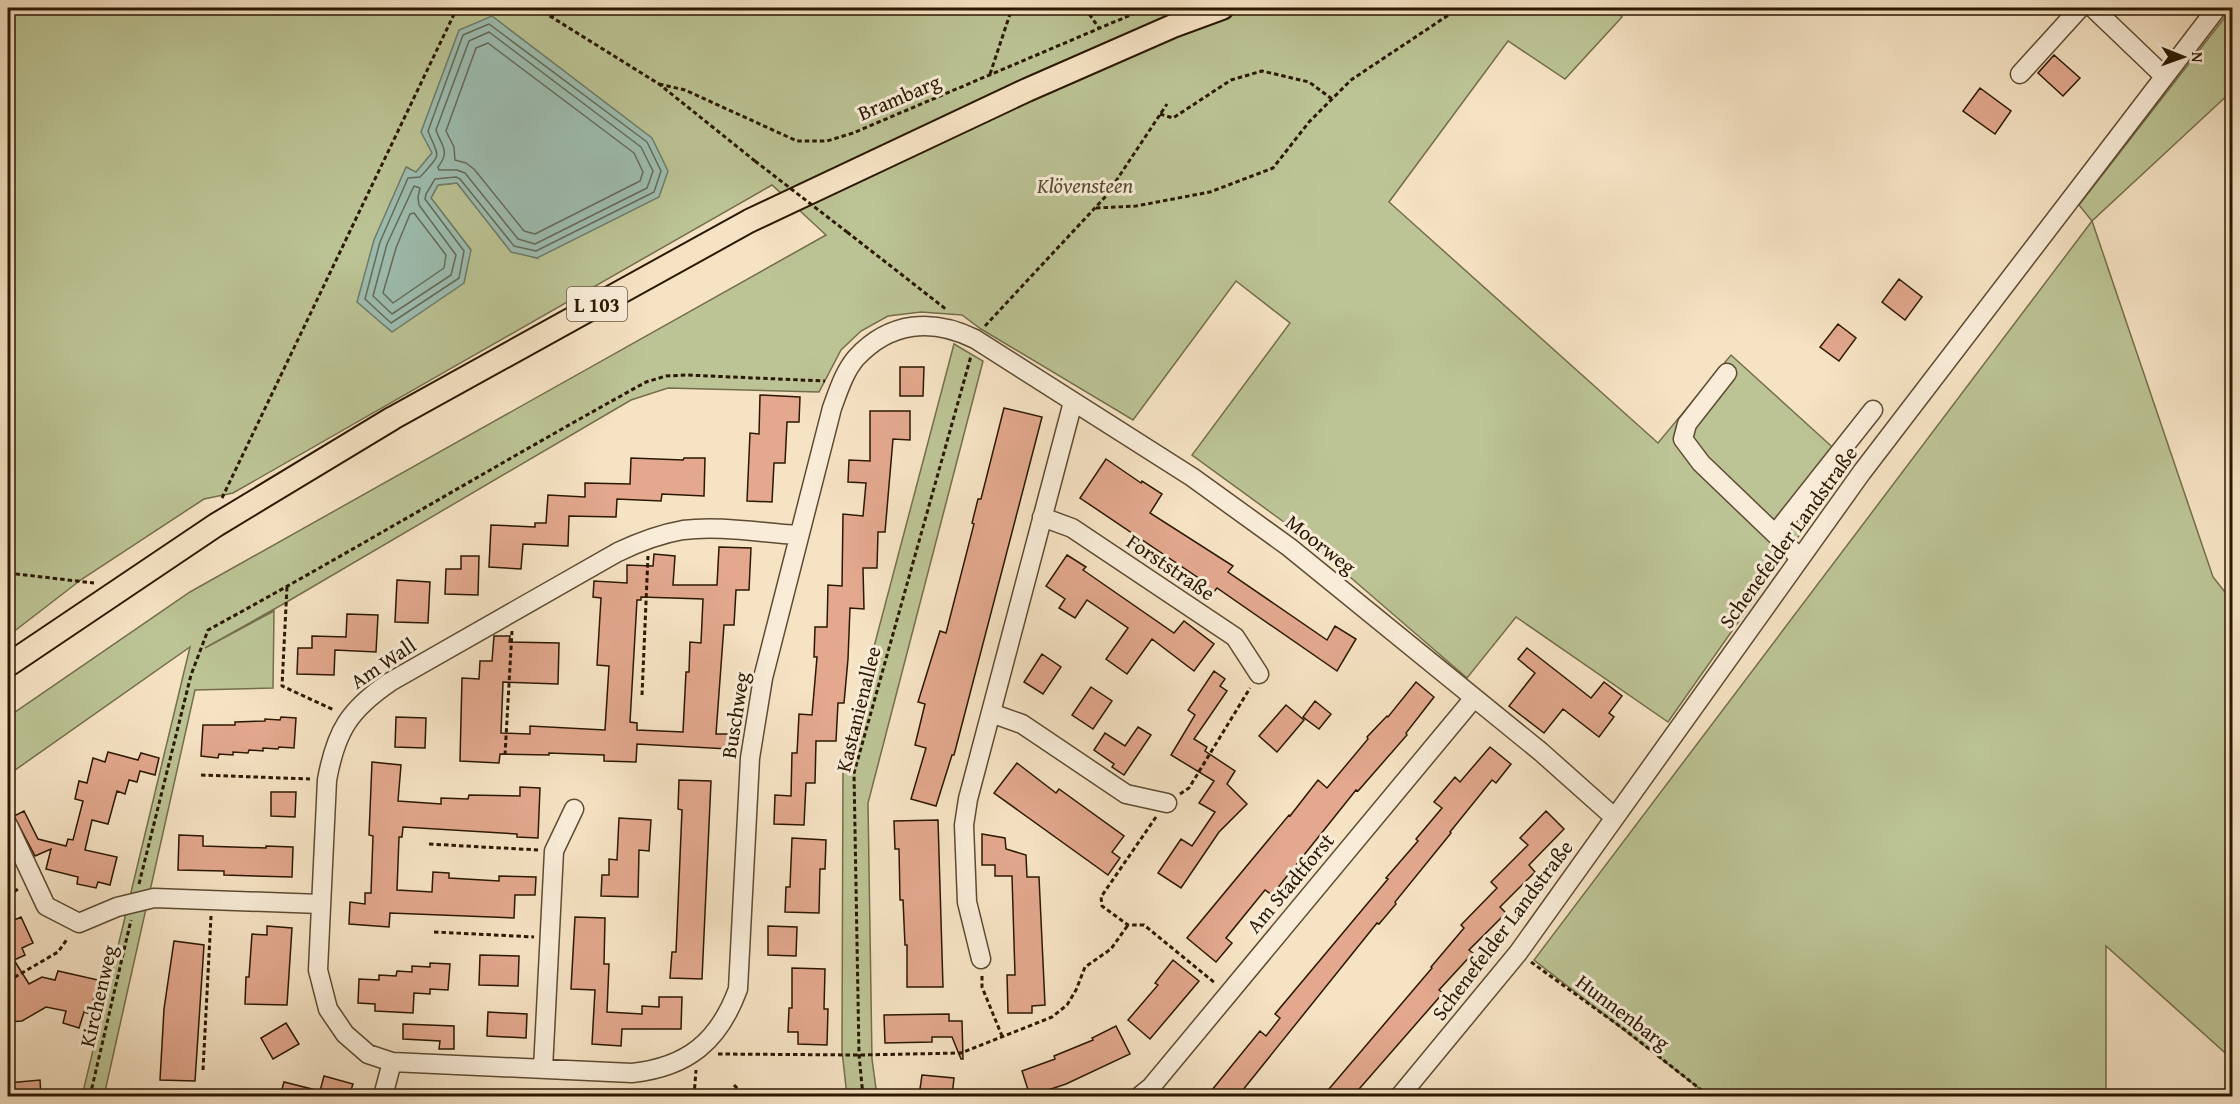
<svg xmlns="http://www.w3.org/2000/svg" width="2240" height="1104" font-family="'Gentium Book Plus',serif">
<style>
.green{fill:#bcc495;stroke:#746e4c;stroke-width:1.5;fill-rule:evenodd}
.water{fill:#9dbeb1;stroke:#6f7c6b;stroke-width:1.5}
.lines{fill:none;stroke-linecap:round;stroke-linejoin:round}
.shore{stroke:#646b5a;stroke-width:1.5}
.building{fill:#e3a88e;stroke:#2b1802;stroke-width:1.5;fill-rule:evenodd}
.minor-casing{stroke:#5e4b32;stroke-width:21}
.major-casing{stroke:#2b1802;stroke-width:26}
.path{stroke:#2b1802;stroke-width:3;stroke-dasharray:4.5 3;stroke-linecap:butt}
.minor{stroke:#f9edd9;stroke-width:18}
.major{stroke:#f6e3c4;stroke-width:22}
.path-bridge{stroke:#2b1802;stroke-width:3;stroke-dasharray:4.5 3;stroke-linecap:butt}
.labels{text-anchor:middle;dominant-baseline:central;stroke-width:6;stroke-linejoin:round;paint-order:stroke}
.shield{fill:#f9edd9;stroke:#695842;stroke-width:1.5}
.shield-label{font-size:20px;font-weight:bold;fill:#2b1802}
.street-label{font-size:21px;fill:#2b1802;stroke:#f9edd9}
.park-label{font-size:21px;font-style:italic;fill:#564c2e;stroke:#f9edd9}
</style>
<rect width="100%" height="100%" fill="#f6e3c4"/>
<filter id="stains"><feTurbulence type="fractalNoise" baseFrequency=".00333" numOctaves="4"/><feColorMatrix values="0 0 0 0 .2 0 0 0 0 .09 0 0 0 0 .02 0 0 0 .5 -.17"/></filter>
<radialGradient id="worn" r=".72"><stop offset=".6" stop-color="#630" stop-opacity="0"/><stop offset="1" stop-color="#630" stop-opacity=".3"/></radialGradient>
<path class="green" d="M8,8H1614L1622,17L1565,79L1508,41L1389,202L1658,443L1731,355L1850,463L1668,722L1516,617L1467,678L1299,533L1192,455L1290,323L1236,281L1133,420L981,329L962,315L921,312L888,316L861,331L841,350L819,392L668,388L631,400L285,603L205,648L274,611L273,688L195,690L104,1096H82L190,647L8,775V717L190,592L826,235L772,185L233,493L204,499L82,579L8,636ZM432,153L537,258L511,251L457,183L438,185L431,198L471,250L407,167L416,173Z
M2232,8V91L2092,221L2213,577L2232,601V1059L2106,946V1096H1709L1534,960L2092,221L2079,205Z
M954,344L983,361L868,803L872,1059L877,1096H847L842,1051L843,764Z"/>
<path class="water" d="M492,16L652,138L668,171L659,197L537,258L511,252L457,183L438,185L431,198L471,250L464,283L392,332L357,302L374,240L406,167L416,172L432,153L421,132L459,30Z"/>
<g class="lines">
<path class="shore" d="M489,24L647,142L661,171L654,192L536,251L514,246L460,179L456,177L435,179L426,194L425,199L464,251L459,278L391,323L365,299L380,242L408,178L420,177C443,152 439,159 428,131L463,35Z
M489,32L641,147L653,171L647,188L535,244L518,239L465,173L457,170H439L438,167C451,150 441,146 436,130L469,41Z
M488,43L634,153L643,172L640,181L535,234L524,231L474,169L466,163L455,160L454,147L446,131L476,48Z
M414,186L420,188L418,197L419,205L456,255L451,275L392,314L373,296L387,244Z
M414,213L446,255L444,268L393,303L383,293L396,248L410,214Z"/>
</g>
<path class="building" d="M2054,55L2080,78L2063,96L2038,73Z
M1980,88L2011,111L1995,134L1963,111Z
M1899,279L1922,297L1905,320L1882,302Z
M1838,324L1856,338L1839,361L1820,347Z
M900,367H924L923,396H900Z
M760,395L800,397L799,422H787L785,463H774L772,502L747,501L750,433L759,434Z
M1004,408L1042,417L954,755H952L936,806L911,799L926,748L915,745L925,704L918,702L940,631L946,633L974,524L972,523L978,499H981Z
M870,411H910V440L893,439L885,532H878L877,568H863L864,609L850,608L848,659L844,703H838L836,741H816L815,783H806L804,825L774,824L775,795L791,796L792,753H797L799,714L812,715L817,657H814L815,627H827L828,585L842,586L843,514L863,516L866,483L848,482L849,460L870,461Z
M631,458L683,460L684,458H705L704,496L662,494L661,501L617,499L616,517L569,516L568,546L523,544L521,569L489,567L491,525L535,527V523H546L548,495L585,497V483L630,484Z
M1106,459L1141,483L1142,481L1162,494L1150,513L1233,566L1228,572L1327,640L1335,626L1356,639L1337,671L1217,588L1213,593L1198,582L1200,579L1080,498Z
M719,547L751,548L749,590H736L734,625H724L716,734H730L729,749L637,744L636,762L604,761V755L549,753V755L500,754L499,763L460,761L462,678L479,679L480,661H492L494,636H510L509,642L559,643L558,684L503,682L501,733L530,734V726L605,730L609,666L597,665L601,598L593,597L594,581L627,583V565L653,566L654,554L675,556L673,585H717ZM641,597L703,599L701,643L690,642L689,672H686L683,732L637,730V723L630,722L637,600H641Z
M1067,555L1086,567L1083,570L1174,633L1184,621L1214,644L1194,671L1152,639L1127,674L1106,659L1128,628L1087,600L1075,618L1059,608L1065,599L1046,586Z
M461,556H479L478,595L445,594L446,569H461Z
M397,580L430,582L428,623L395,622Z
M347,614L378,615L376,652L335,650L334,675L297,674L298,648H312V636L346,637Z
M1527,648L1591,698L1604,682L1622,696L1609,713L1614,717L1599,737L1563,709L1544,733L1509,706L1535,673L1518,659Z
M1042,654L1061,667L1043,694L1024,682Z
M1214,671L1225,679L1220,686L1227,691L1194,739L1207,747L1205,751L1235,771L1227,784L1247,804L1219,832L1181,888L1158,873L1181,839L1192,846L1215,812L1199,803L1214,781L1171,755L1195,715L1188,710Z
M1416,682L1434,697L1406,733L1407,735L1358,791L1356,790L1272,895L1265,890L1226,938L1232,943L1216,962L1187,938L1289,815L1290,816L1318,780L1327,788L1368,739L1367,737L1387,716L1388,717Z
M1091,687L1112,701L1093,729L1072,715Z
M1315,701L1331,714L1319,729L1303,717Z
M1286,705L1304,720L1277,752L1259,736Z
M281,717L296,718L294,748L279,747L278,749L263,748V751L249,750L248,753L233,752V755L219,754L218,758L201,756L203,725H235V722L265,721V719L280,720Z
M396,717L426,718L425,748L395,747Z
M1138,727L1151,735L1124,775L1112,767L1114,764L1094,750L1105,733L1125,746Z
M1490,747L1511,764L1496,783L1492,780L1450,832L1451,833L1395,902L1396,904L1379,924L1377,923L1238,1096H1207L1260,1031L1266,1036L1280,1018L1275,1014L1388,879L1386,878L1418,841L1416,839L1442,808L1434,802L1455,777L1460,782Z
M108,752L138,760L141,753L159,758L155,775L140,771L137,782L129,780L125,794L117,791L108,824L92,820L85,850L117,857L110,885L98,882L96,888L77,884L78,877L46,869L51,849L35,856L14,816L24,811L38,839L66,846L68,839L73,840L83,801L75,799L79,781L87,783L93,758L105,762Z
M372,762L401,765L398,801L441,804V798L468,799L469,795L520,796V787L540,788L538,838L517,837V834L403,827L402,837H399L397,890L432,892L433,872L449,873V878L499,881V876L536,877L535,895H515L514,918L390,913L389,927L349,924L350,902L365,904V893H371L373,836L369,835Z
M1017,763L1056,793L1059,789L1124,836L1112,852L1120,858L1108,875L994,793Z
M679,780L711,781L702,979L670,978L672,952H676L682,810L678,809Z
M271,792H296L295,817L271,816Z
M1546,811L1564,829L1529,865L1535,872L1500,907L1506,913L1469,950L1473,953L1439,990L1443,993L1353,1096H1323L1432,968L1431,967L1464,928L1461,925L1497,888L1491,882L1528,845L1520,838Z
M619,818L651,820L649,851L639,850L638,897L601,896L602,875H609V859L617,860Z
M938,820L943,987H907V945H905L903,900H900L899,849H895L894,821Z
M982,834L1005,838L1006,849L1026,855L1027,877H1039L1045,1005L1032,1006V1013H1008L1007,975H1015L1012,876H995V865H982Z
M179,835L203,836V846L266,848V846L293,847L292,877L224,875V871L178,870Z
M792,838L826,840L825,869H820L819,913L785,912L786,887H790Z
M8,916L10,922L21,917L33,943L22,948L25,955L14,960L29,984L42,977L55,980L58,971L98,980L90,1014L84,1012L79,1028L63,1023L66,1011L46,1007L22,1021L8,1022Z
M575,917L605,918L604,964H609L607,1012L642,1014V1006L659,1007V997H682L681,1029H622L621,1046L592,1044L595,990L571,989Z
M267,926L292,928L287,1005L245,1004L246,977H249L252,934L267,935Z
M768,926L797,927L796,956L768,955Z
M174,941L204,945L195,1081L160,1080L164,1009Z
M480,955L519,956L518,986L479,985Z
M1173,960L1199,981L1150,1039L1128,1020L1158,985L1155,983Z
M430,963L450,964L448,990L430,989V994L414,993L413,1013L375,1011V1004L358,1003L359,979L379,980V975L396,976L397,971L412,972V966L430,967Z
M792,968L825,969L824,1009H828L827,1045L798,1044V1032H788L789,1008H792Z
M488,1012L527,1014L526,1038L487,1036Z
M949,1014V1021H962L963,1059H961L952,1037H932V1042L885,1043L884,1015Z
M286,1023L299,1044L273,1059L261,1038Z
M403,1024L454,1026V1049H439L440,1041L403,1039Z
M1116,1026L1130,1054L1066,1084L1030,1096L1022,1071L1055,1059L1054,1056L1093,1040L1092,1038Z
M922,1075L954,1078L952,1096H919Z
M324,1076L353,1084L349,1096H280L284,1082L320,1091Z
M40,1080L41,1096H8V1083Z"/>
<g class="lines">
<defs>
<path id="minor" d="M2093,8L2164,76
M2020,74L2080,8
M1727,373L1687,424L1683,439L1701,463L1800,558
M1042,517L1072,528L1235,637L1259,674
M1775,534L1873,410
M991,713L1022,724L1126,794L1167,803
M8,825L46,906L79,923L117,907L154,898L320,904
M981,959L967,902L964,825L968,799L1073,402
M392,1062L368,1054L345,1034L328,1009L318,970L327,780C336,731 349,710 390,682L618,552C639,542 660,534 683,530C720,525 761,533 798,535
M543,1069L554,851L574,809
M383,1096L392,1062L632,1073C688,1067 719,1041 738,989L750,758L763,678L832,408C838,392 844,372 856,358C890,321 933,318 975,339L1192,477L1289,547L1541,752L1614,817
M1140,1096L1151,1087L1474,698
M1400,1096L1518,953L1862,472L2217,8"/>
<path id="major" d="M8,665L216,525L393,418L749,221L1027,90L1173,26L1222,8"/>
</defs>
<use href="#minor" class="minor-casing"/>
<use href="#major" class="major-casing"/>
<path class="path" d="M537,8L659,84L755,161
M1085,8L1099,28
M552,17L558,8
M990,74L1012,8
M659,84L685,90L797,141H827L853,133L1147,8
M1160,114L1173,118L1231,80L1262,71L1309,82L1332,99
M1096,208L1136,206L1210,192L1273,168L1309,122L1351,80L1459,8
M847,232L947,310
M985,326L1106,196L1167,104
M222,498L457,8
M8,573L94,583
M287,587L282,686L334,710
M642,695L648,556
M505,755L512,631
M201,775L310,779
M1180,794L1189,788L1250,688
M1156,817L1101,897L1102,906L1128,925H1144L1215,983
M429,844L538,850
M139,884L191,675L208,630C355,550 499,463 646,382L666,376L686,375L825,381
M8,896L18,889
M434,932L534,937
M1531,962L1625,1030L1709,1096
M982,976V987L1002,1036
M8,981L58,952L68,938
M718,1054L859,1055L961,1053L1052,1017L1067,1005L1076,990L1085,967L1111,949L1128,925
M203,1070L211,916
M734,1085L745,1096
M90,1096L131,920
M694,1096L696,1070
M863,1096L859,1055L854,773L971,356"/>
<use href="#minor" class="minor"/>
<use href="#major" class="major"/>
<path class="path-bridge" d="M755,161L847,232"/>
</g>
<g class="labels">
<rect class="shield" x="567" y="287" width="60" height="34" rx="4.5"/>
<g class="shield-label">
<text x="597" y="304">L 103</text>
</g>
<g class="street-label">
<text transform="translate(899 97) rotate(-23)">Brambarg</text>
<text transform="translate(1788 537) rotate(-54)">Schenefelder Landstraße</text>
<text transform="translate(1321 544) rotate(38)">Moorweg</text>
<text transform="translate(1171 567) rotate(34)">Forststraße</text>
<text transform="translate(383 663) rotate(-34)">Am Wall</text>
<text transform="translate(858 709) rotate(-76)">Kastanienallee</text>
<text transform="translate(735 715) rotate(-81)">Buschweg</text>
<text transform="translate(1290 883) rotate(-50)">Am Stadtforst</text>
<text transform="translate(1502 930) rotate(-53)">Schenefelder Landstraße</text>
<text transform="translate(98 996) rotate(-77)">Kirchenweg</text>
<text transform="translate(1623 1012) rotate(37)">Hunnenbarg</text>
</g>
<g class="park-label">
<text x="1085" y="185">Klövensteen</text>
</g>
</g>
<rect width="2240" height="1104" fill="none" stroke="#f6e3c4" stroke-width="30"/>
<rect x="9" y="9" width="2222" height="1086" fill="none" stroke="#2b1802" stroke-width="3"/>
<rect x="15" y="15" width="2210" height="1074" fill="none" stroke="#2b1802" stroke-width="1.5"/>
<g transform="translate(2183 57) rotate(91)" stroke="#f9edd9" stroke-width="4.5" paint-order="stroke">
<path d="M0-4.5L10 22L0 15L-10 22Z" fill="#2b1802"/>
<text y="-9" font-size="16" font-weight="bold" text-anchor="middle" fill="#2b1802">N</text>
</g>
<rect width="100%" height="100%" filter="url(#stains)"/>
<rect width="100%" height="100%" fill="url(#worn)"/>
</svg>
